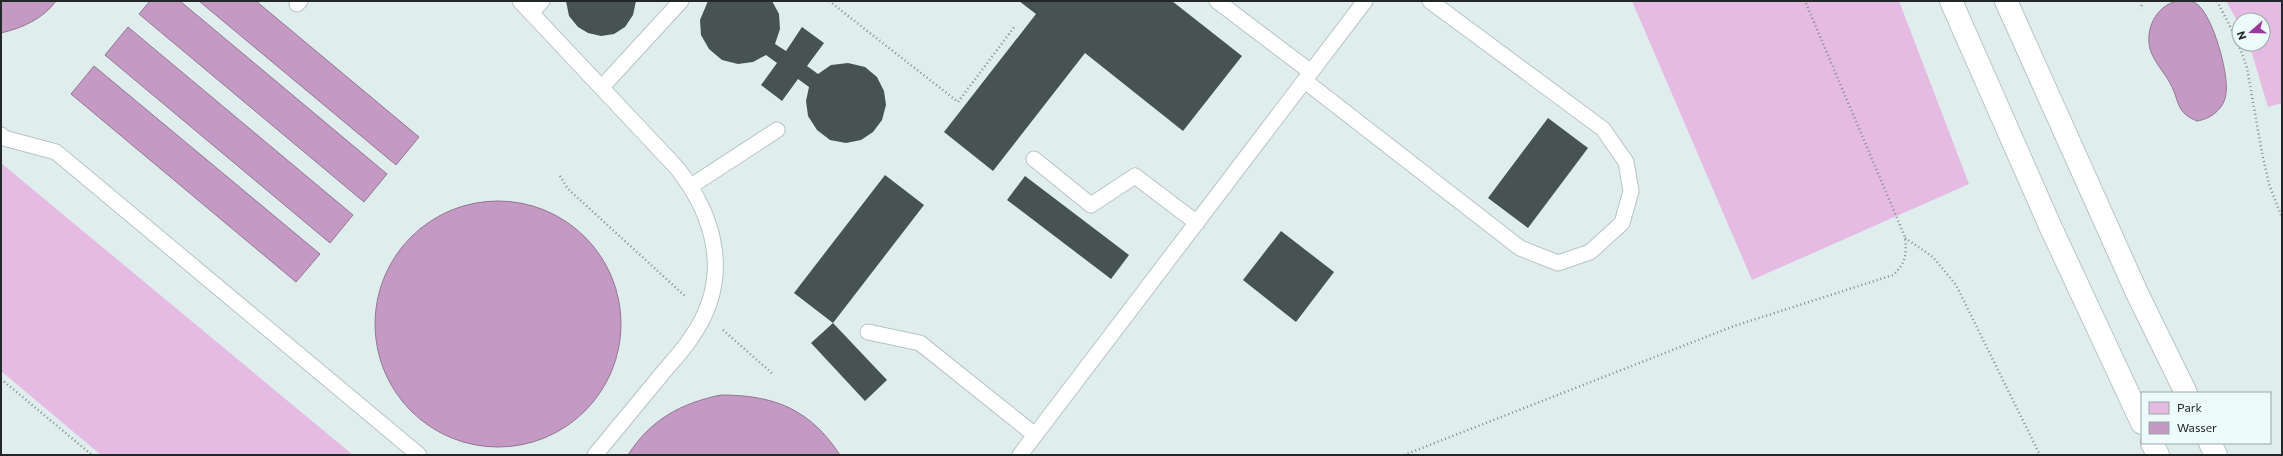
<svg xmlns="http://www.w3.org/2000/svg" width="2283" height="456" font-family="Commissioner,sans-serif">
<style>
.green{fill:#e5bbe4}
.water{fill:#c499c3;stroke:#937794}
.building{fill:#475352}
.lines{fill:none;stroke-linecap:round;stroke-linejoin:round}
.lane-casing{stroke:#b7c4c4;stroke-width:17}
.highway-casing{stroke:#b7c4c4;stroke-width:24}
.path{stroke:#848d8d;stroke-width:2.5;stroke-dasharray:1 3;stroke-linecap:butt}
.lane{stroke:#fff;stroke-width:15}
.highway{stroke:#fff;stroke-width:22}
</style>
<rect width="100%" height="100%" fill="#dfedec"/>
<path class="green" d="M1632,1H1899L1969,184L1752,280Z
M2226,1H2282V103L2268,107L2249,44H2263V20H2239V24Z
M1,163L353,455H101L1,371Z"/>
<path class="water" d="M1,1H56C43,19 22,28 1,33Z
M150,1H180L387,174L364,202L139,14Z
M199,1H256L419,137L396,165Z
M2177,1C2184,1 2191,0 2197,4C2213,16 2229,74 2226,93C2225,108 2211,119 2197,121C2175,112 2180,101 2170,83C2164,72 2154,62 2150,49C2145,29 2156,6 2177,1Z
M128,27L353,215L330,243L105,55Z
M94,66L320,254L296,282L71,94Z
M375 324a123 123 0 1 1 246 0a123 123 0 1 1-246 0Z
M721,395C774,395 810,409 840,455H628C650,420 681,403 721,395Z"/>
<path class="building" d="M566,1H636L633,15L625,27L614,34L601,36L588,33L578,27L569,16Z
M708,1H772L779,14L780,29L775,44L786,51L802,27L824,43L807,66L818,74L831,65L848,63L865,67L877,77L884,91L886,105L882,120L873,132L861,140L846,143L830,140L817,130L808,116L806,101L809,87L798,79L782,101L761,85L777,63L766,55L753,62L738,64L722,60L709,49L701,35L700,20Z
M1019,1H1172L1242,56L1183,131L1085,53L993,171L944,132L1036,14Z
M1548,118L1588,148L1528,228L1488,198Z
M885,175L924,205L833,323L794,293Z
M1025,176L1129,255L1111,279L1007,200Z
M1281,231L1334,272L1296,322L1243,280Z
M833,323L887,380L865,401L811,343Z"/>
<g class="lines">
<defs>
<path id="lane" d="M520,1L677,168C717,219 732,280 691,338C681,353 668,366 657,380C636,405 616,430 595,455
M1217,1L1311,72
M297,4L300,1
M531,13L542,1
M1305,81L1520,248L1558,263L1590,252L1622,223L1631,191L1626,162L1603,129L1430,1
M602,87L681,1
M1,135L4,138L56,152L419,455
M1034,159L1091,205L1135,176L1197,223
M691,186L777,130
M868,332L920,343L1035,435
M1020,455L1365,1"/>
<path id="highway" d="M1951,1L2051,228L2142,423
M2006,1L2137,293L2186,393
M2152,443L2158,455
M2210,443L2216,455"/>
</defs>
<use href="#lane" class="lane-casing"/>
<use href="#highway" class="highway-casing"/>
<path class="path" d="M829,1L958,102L1015,26
M2141,1L2142,9
M2217,1L2237,40L2247,68L2262,153L2269,184L2282,218
M560,176L568,189L685,296
M1905,238L1933,257L1956,285L2040,455
M723,330L774,375
M1,379L92,455
M1404,455L1734,326L1893,275C1906,263 1907,254 1905,237L1805,1"/>
<use href="#lane" class="lane"/>
<use href="#highway" class="highway"/>
</g>
<rect width="2283" height="456" fill="none" stroke="#222727" stroke-width="4"/>
<rect x="2141" y="392" width="130" height="52" fill="#ecfafa" stroke="#9ba6a6"/>
<rect x="2149" y="402" width="20" height="12" fill="#e5bbe4" stroke="#9ba6a6"/>
<text x="2177" y="412" font-size="12" fill="#222727">Park</text>
<rect x="2149" y="422" width="20" height="12" fill="#c499c3" stroke="#9ba6a6"/>
<text x="2177" y="432" font-size="12" fill="#222727">Wasser</text>
<g transform="translate(2251 32) rotate(250)"><circle r="19" fill="#ecfafa" stroke="#9ba6a6"/>
<path d="M0-3L7 15L0 10L-7 15Z" fill="#9b379d"/>
<text y="-6" font-size="11" font-weight="bold" text-anchor="middle" fill="#222727">N</text>
</g>
</svg>
